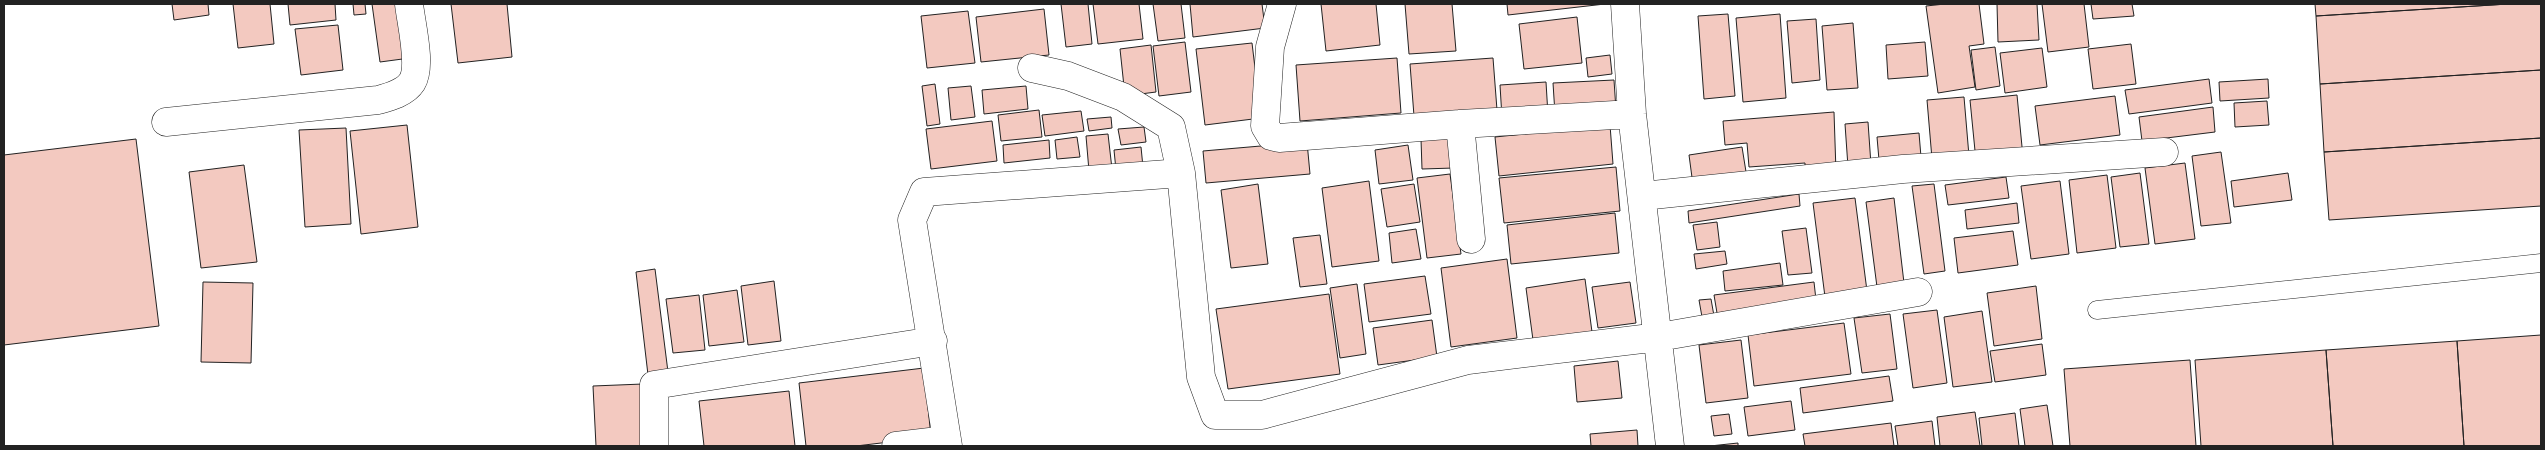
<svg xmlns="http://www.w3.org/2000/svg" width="2545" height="450" font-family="Manrope,sans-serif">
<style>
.building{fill:#f3c9c0;stroke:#222}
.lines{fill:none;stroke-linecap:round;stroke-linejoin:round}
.service-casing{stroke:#222;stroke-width:19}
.minor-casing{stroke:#222;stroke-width:29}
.service{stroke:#fff;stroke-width:18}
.minor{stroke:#fff;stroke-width:28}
</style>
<rect width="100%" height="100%" fill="#fff"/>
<path class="building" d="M172,4H208L209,15L174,20Z
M233,4H270L274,44L238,48Z
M288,4H335L336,20L290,25Z
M353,4H365L366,14L354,15Z
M372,4H403L410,58L380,62Z
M451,4H507L512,57L458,63Z
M1061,4H1088L1092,44L1066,47Z
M1093,4H1139L1143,39L1098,44Z
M1153,4H1181L1185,38L1158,41Z
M1190,4H1262L1265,28L1193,37Z
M1321,4H1376L1380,45L1326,51Z
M1405,4H1452L1456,51L1409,54Z
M1507,4H1605L1508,15Z
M1945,4H1979L1984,44L1969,46L1975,87L1938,93L1926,6Z
M1997,4H2037L2039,40L1998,42Z
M2042,4H2084L2089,47L2048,52Z
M2091,4H2132L2134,16L2093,19Z
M2315,4H2508L2316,16Z
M2508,4H2541V70L2320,84L2316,16Z
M1044,9L1049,55L981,62L976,17Z
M968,11L975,63L927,68L921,16Z
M1728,14L1735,96L1704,99L1698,16Z
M1780,14L1786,98L1743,102L1736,18Z
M1577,17L1582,63L1524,69L1519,24Z
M1816,19L1820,80L1792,83L1787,21Z
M1853,23L1858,88L1827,90L1822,26Z
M338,25L343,70L301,75L295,29Z
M1185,42L1191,92L1159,96L1153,46Z
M1925,42L1928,76L1888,79L1886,45Z
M1252,43L1261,118L1205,125L1196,49Z
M2131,44L2136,84L2093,89L2088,49Z
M1151,45L1156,92L1125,96L1120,49Z
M1995,47L2000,86L1976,90L1971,50Z
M2042,48L2047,87L2005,93L2000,53Z
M1610,55L1612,74L1588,77L1586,58Z
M1397,58L1401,113L1300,121L1296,65Z
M1493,58L1497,110L1414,116L1410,64Z
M2541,70V138L2324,152L2320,84Z
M2209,79L2212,103L2129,114L2125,90Z
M2268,79L2269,98L2220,101L2219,82Z
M1614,80L1616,110L1555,114L1553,83Z
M1546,82L1548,115L1502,118L1500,85Z
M935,84L940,124L927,126L922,86Z
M971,86L975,117L951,120L948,88Z
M1026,86L1028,109L984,114L982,90Z
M2017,95L2023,157L1976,161L1970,100Z
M2115,96L2120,135L2040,145L2035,106Z
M1964,97L1969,156L1932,159L1927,100Z
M2267,101L2269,125L2235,127L2234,103Z
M2213,107L2215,132L2142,141L2139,117Z
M1039,110L1042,137L1001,141L998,115Z
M1081,111L1084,131L1045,136L1042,115Z
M1834,112L1836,172L1805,173V163L1749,167L1747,143L1725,145L1723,121Z
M1111,117L1112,128L1089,131L1087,119Z
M992,121L997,161L931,169L926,129Z
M1868,122L1871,165L1848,167L1845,124Z
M407,125L418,227L361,234L350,131Z
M1610,125L1613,164L1499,176L1495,137Z
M1144,127L1146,142L1121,145L1118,129Z
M346,128L351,224L305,227L299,130Z
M1919,133L1921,157L1879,160L1877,137Z
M1108,134L1112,169L1089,171L1086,136Z
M1077,137L1080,157L1057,159L1055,140Z
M1452,138L1454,168L1422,169L1421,139Z
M2541,138V206L2329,220L2324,152Z
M136,139L159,326L4,345V155Z
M1049,140L1050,158L1004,163L1003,145Z
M1307,142L1310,174L1206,183L1203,151Z
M1408,145L1413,180L1379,184L1375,150Z
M1141,147L1143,167L1116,170L1114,150Z
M1742,147L1747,178L1693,185L1689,155Z
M2221,152L2231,223L2201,226L2192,156Z
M2185,163L2195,239L2155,244L2145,168Z
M244,165L257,262L201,268L189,172Z
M1616,167L1620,211L1504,223L1499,178Z
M2140,173L2149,244L2120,247L2111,177Z
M2288,173L2292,200L2234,207L2231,181Z
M1450,174L1461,254L1427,258L1417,178Z
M2107,175L2116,248L2077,253L2069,180Z
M2006,177L2009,198L1948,205L1945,185Z
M1369,181L1379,261L1332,267L1322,188Z
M2060,181L2069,254L2031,259L2021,186Z
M1258,184L1268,264L1231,268L1221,190Z
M1414,184L1420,222L1387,227L1381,189Z
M1934,184L1945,271L1924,274L1912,186Z
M1799,194L1800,206L1689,223L1688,211Z
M1855,198L1867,291L1825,297L1813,203Z
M1894,198L1904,283L1877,287L1866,202Z
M2017,203L2019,223L1967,229L1965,210Z
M1615,213L1619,253L1511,264L1507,225Z
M1717,222L1720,247L1697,250L1693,225Z
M1806,228L1812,273L1788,275L1782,231Z
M1416,229L1421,259L1392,263L1389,233Z
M2013,231L2018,265L1958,273L1954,238Z
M1320,235L1327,284L1300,287L1293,238Z
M1725,251L1727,264L1696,269L1694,254Z
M1507,259L1517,338L1451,347L1441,268Z
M1780,263L1783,285L1725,291L1723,271Z
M655,269L668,372L648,375L636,272Z
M1425,276L1431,314L1369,322L1364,284Z
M1585,279L1592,332L1533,340L1526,288Z
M774,281L781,341L748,345L741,286Z
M203,282L253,283L251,363L201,362Z
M1630,282L1636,323L1598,328L1592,287Z
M1814,282L1816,300L1717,313L1714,295Z
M1357,284L1366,354L1340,358L1330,288Z
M2036,286L2042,339L1994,346L1987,293Z
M737,290L744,342L709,346L703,295Z
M1329,294L1340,374L1228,389L1216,309Z
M699,295L705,350L673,353L666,299Z
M1711,299L1714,316L1702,317L1699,300Z
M1937,310L1947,383L1913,388L1903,314Z
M1982,311L1992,382L1953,387L1944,317Z
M1890,314L1897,369L1862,373L1854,318Z
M1432,320L1437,357L1378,365L1373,328Z
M1844,323L1851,374L1754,386L1748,335Z
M2541,335V446H2464L2457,341Z
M1741,340L1748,398L1706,403L1699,345Z
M2457,341L2464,446H2333L2326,350Z
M2042,344L2046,375L1995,382L1990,351Z
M2326,350L2333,446H2201L2195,360Z
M2190,360L2196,446H2070L2064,369Z
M1618,361L1622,398L1577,402L1574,366Z
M924,368L931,437L856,446H806L799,383Z
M1889,376L1893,401L1803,413L1800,388Z
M643,384L646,446H596L593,386Z
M789,391L795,446H704L699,401Z
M1791,401L1795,430L1748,436L1744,407Z
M2047,405L2053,446H2025L2020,409Z
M1975,412L1980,446H1940L1937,417Z
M2015,413L2019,446H1982L1979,418Z
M1729,414L1732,434L1714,436L1711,416Z
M1932,421L1935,446H1898L1895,426Z
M1891,423L1894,446H1805L1803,434Z
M1637,430L1638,446H1591L1590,434Z
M1738,443V446H1710Z"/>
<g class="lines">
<defs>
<path id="service" d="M2097,310L2541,263"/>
<path id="minor" d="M1282,4L1270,47L1265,126L1271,136L1279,138L1460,124L1632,114
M1625,4L1632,114L1670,446
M1032,68L1068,76L1123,97L1171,127L1181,173
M166,122L378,100C389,97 405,93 412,82C422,66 411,23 409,4
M1460,124L1471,239
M1643,196L1903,169L2164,152
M654,446V385L933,341
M896,446L947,440
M948,446L912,220L924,192L1181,173L1201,377L1215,415H1262L1468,360L1659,337L1918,292"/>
</defs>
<use href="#service" class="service-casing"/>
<use href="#minor" class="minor-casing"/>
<use href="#service" class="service"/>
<use href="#minor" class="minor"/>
</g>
<rect width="2545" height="450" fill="none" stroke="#222222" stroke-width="10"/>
</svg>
